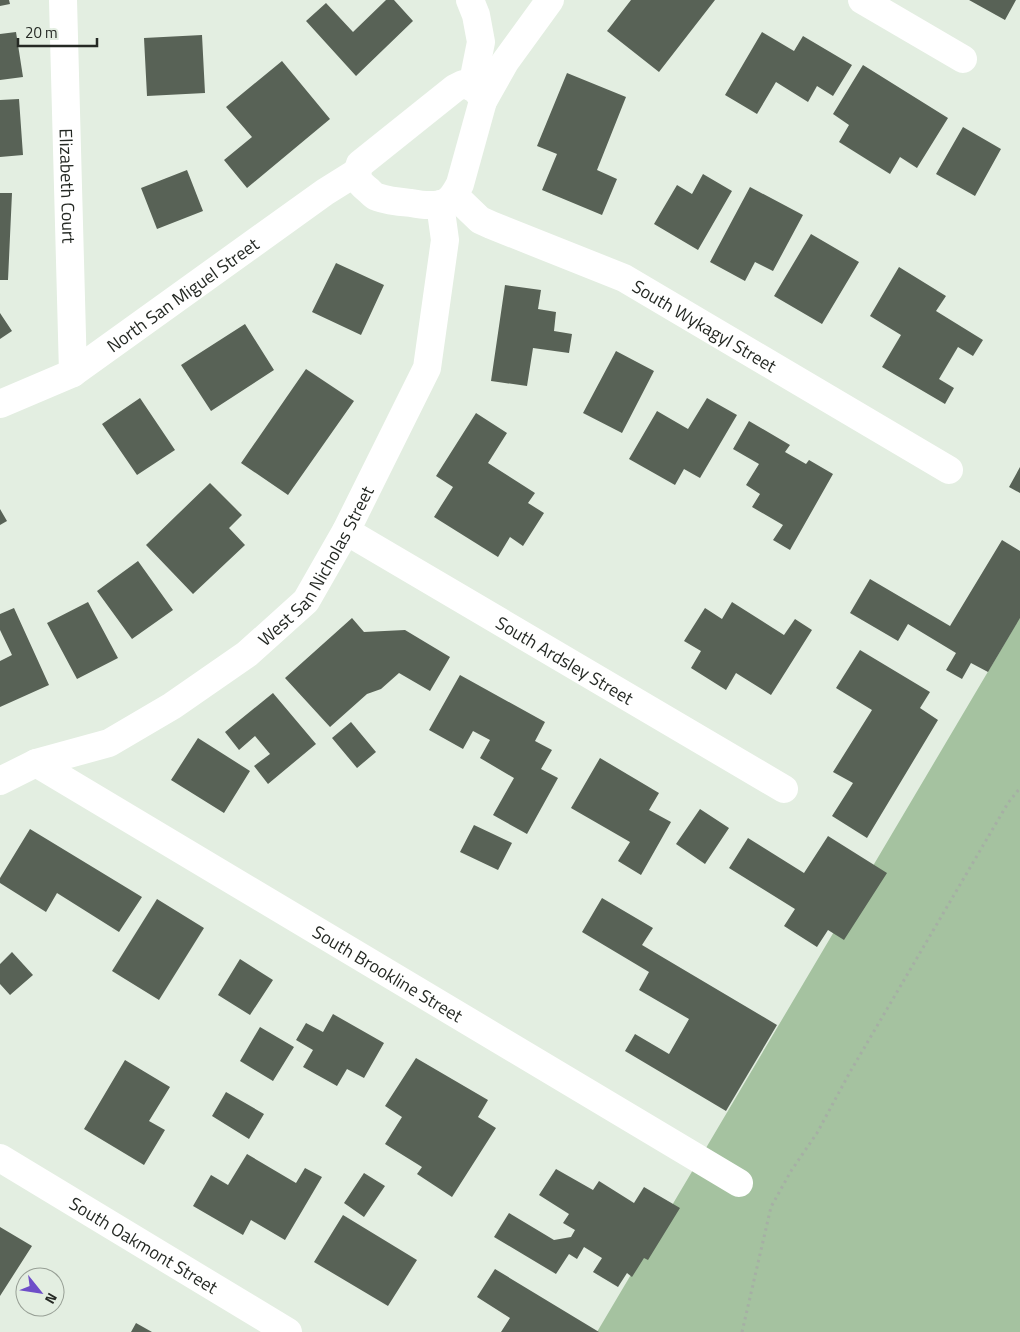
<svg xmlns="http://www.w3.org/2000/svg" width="1020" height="1332" font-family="'Titillium Web',sans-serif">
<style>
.green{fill:#a5c2a0}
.building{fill:#586256}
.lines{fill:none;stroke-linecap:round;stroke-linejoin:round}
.path{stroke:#a6afa5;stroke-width:3;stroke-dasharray:2.5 4;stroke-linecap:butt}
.street{stroke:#fff;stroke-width:28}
.labels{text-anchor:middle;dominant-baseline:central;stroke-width:5;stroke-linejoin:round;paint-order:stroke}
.street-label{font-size:18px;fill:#252924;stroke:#e3eee1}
</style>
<rect width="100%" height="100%" fill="#e3eee1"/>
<path class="green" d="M1020,617V1332H597L1015,626Z"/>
<path class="building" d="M0,0H9L10,4L0,6Z
M386,0H394L413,21L356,76L306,21L326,3L353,32Z
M631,0H715L659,72L607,31Z
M969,0H1016L1005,20Z
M16,32L23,77L0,80V34Z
M762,32L794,51L803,36L852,65L833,96L817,86L808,102L776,82L757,114L725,95Z
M202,35L205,93L147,96L144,38Z
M282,61L330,119L247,188L224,160L252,137L226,107Z
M863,65L948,118L917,168L900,157L890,174L839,142L849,125L833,114Z
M567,73L626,97L597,170L617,179L602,215L542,190L557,154L537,146Z
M19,99L23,155L0,157V100Z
M963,127L1001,149L975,196L936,174Z
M187,170L203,211L157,229L141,188Z
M703,174L732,191L698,250L654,224L677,185L692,194Z
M750,187L803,215L773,271L755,262L745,281L710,262Z
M0,193H12L8,280H0Z
M811,234L859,262L822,324L774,296Z
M336,263L384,285L361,335L312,312Z
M899,267L946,296L936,311L983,340L973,356L958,347L939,379L954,388L945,404L882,367L901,335L870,316Z
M505,285L541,290L538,309L556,312L554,331L572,334L569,353L533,348L527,386L491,381Z
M0,313L12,331L0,339Z
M245,324L274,370L211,411L181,365Z
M616,351L654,371L622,433L583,413Z
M306,369L354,401L288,495L241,463Z
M140,398L175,450L137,475L102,424Z
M707,398L737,415L700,478L684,469L675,485L629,459L657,411L688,429Z
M476,413L507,433L488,463L535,493L528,503L544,513L523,546L510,537L498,557L434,517L453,487L436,476Z
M749,421L790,445L785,452L806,464L809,460L833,474L790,550L773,540L783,525L752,507L760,494L746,485L759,464L733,449Z
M1020,467V493L1009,487Z
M210,483L242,515L229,528L245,545L193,594L146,545Z
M0,509L7,521L0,525Z
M1002,540L1020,551V618L988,672L971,663L962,679L946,670L956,653L908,624L898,641L850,613L870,579L950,626Z
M138,561L173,610L132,639L97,591Z
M88,602L118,658L77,679L47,623Z
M732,602L784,635L795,619L812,630L771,695L736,673L726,690L691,668L701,651L684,641L705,608L722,619Z
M14,608L49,685L0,707V661L12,655L0,630V614Z
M352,618L364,632L405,630L450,657L430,691L399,673L381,689L367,694L330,727L285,678Z
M860,650L930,692L920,708L938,720L867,838L832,816L853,783L833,772L872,710L836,688Z
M460,675L545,722L535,741L552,750L541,769L558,778L527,834L493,815L514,778L480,758L490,740L473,731L463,749L429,730Z
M273,693L316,744L268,784L254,766L270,754L255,736L239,750L225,732Z
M351,722L376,752L357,768L332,738Z
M198,738L250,771L224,813L171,780Z
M600,758L659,793L649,810L671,822L641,875L618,861L630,842L571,808Z
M700,809L729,828L705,864L676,844Z
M474,825L512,843L498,870L460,852Z
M30,829L142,897L119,932L57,893L46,912L0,883V878Z
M828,836L887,873L844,940L828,930L817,947L784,926L795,909L729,868L748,838L804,873Z
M602,898L653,928L642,945L777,1025L726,1111L625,1051L635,1034L669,1054L689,1019L639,990L649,972L582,932Z
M157,899L204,928L159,1000L112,971Z
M12,952L33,975L10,995L0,984V964Z
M240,959L273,980L250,1015L218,995Z
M333,1014L384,1043L364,1078L347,1069L337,1086L303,1067L313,1050L296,1040L306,1023L323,1032Z
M260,1027L294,1047L273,1081L240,1061Z
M416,1058L488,1100L478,1117L496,1128L452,1197L417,1174L422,1167L385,1144L402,1117L385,1106Z
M125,1060L170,1087L149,1121L165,1130L144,1165L84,1129Z
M226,1092L264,1114L249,1139L212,1116Z
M247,1154L296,1183L305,1168L322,1177L285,1240L251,1220L243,1235L193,1206L211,1175L228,1185Z
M556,1169L593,1190L599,1181L634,1203L644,1187L680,1208L648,1260L644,1258L632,1277L627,1273L618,1287L593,1272L602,1258L584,1247L577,1259L569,1254L556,1274L494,1237L509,1213L554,1240L571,1237L575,1230L563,1223L569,1214L539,1195Z
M364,1173L385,1186L364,1217L344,1203Z
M343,1215L417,1260L388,1306L314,1262Z
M0,1227L32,1246L0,1296Z
M495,1269L599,1332H501L510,1318L477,1297Z
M136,1323L152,1332H131Z"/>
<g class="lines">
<path class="path" d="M742,1332L771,1207L791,1171L817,1133L850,1072L1008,803L1020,788"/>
<g class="street">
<path id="s1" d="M63,0L73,373"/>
<path d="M470,0L476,15L481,42L472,87"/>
<path d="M862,0L963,59"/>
<path d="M463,84C474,87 479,91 483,101L460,184C456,191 453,198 446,202C436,207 422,205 411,203C400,202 388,201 377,197C373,196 371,192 368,190C357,181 355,176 360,164L455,88Z"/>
<path d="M483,101L505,62L550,0"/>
<path id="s2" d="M454,195L480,220L491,225L624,278L949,470"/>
<path id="s3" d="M0,404L73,373L325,192L357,172"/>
<path id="s4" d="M346,531L784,789"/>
<path id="s5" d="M36,763L739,1183"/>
<path id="s6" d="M0,781L36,763L109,743L172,706L247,654L306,601L346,531L427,368L445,240L440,204"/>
<path id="s7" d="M0,1158L288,1332"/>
</g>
</g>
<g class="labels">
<g class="street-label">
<text stroke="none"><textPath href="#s1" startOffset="186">Elizabeth Court</textPath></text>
<text stroke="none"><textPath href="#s3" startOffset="214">North San Miguel Street</textPath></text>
<text stroke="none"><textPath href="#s2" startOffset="285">South Wykagyl Street</textPath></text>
<text stroke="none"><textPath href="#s6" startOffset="394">West San Nicholas Street</textPath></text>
<text stroke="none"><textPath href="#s4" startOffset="254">South Ardsley Street</textPath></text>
<text stroke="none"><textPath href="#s5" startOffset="410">South Brookline Street</textPath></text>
<text stroke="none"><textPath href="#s7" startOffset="168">South Oakmont Street</textPath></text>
</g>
</g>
<g transform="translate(40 1292) rotate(120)"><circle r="24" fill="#e3eee1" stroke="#979f95"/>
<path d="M0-4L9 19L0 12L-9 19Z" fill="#6e4ec8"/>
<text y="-8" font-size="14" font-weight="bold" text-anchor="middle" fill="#252924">N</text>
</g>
<path d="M18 38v8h79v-8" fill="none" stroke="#252924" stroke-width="2.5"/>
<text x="25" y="38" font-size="15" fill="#252924" stroke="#e3eee1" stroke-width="4" paint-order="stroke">20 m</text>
</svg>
